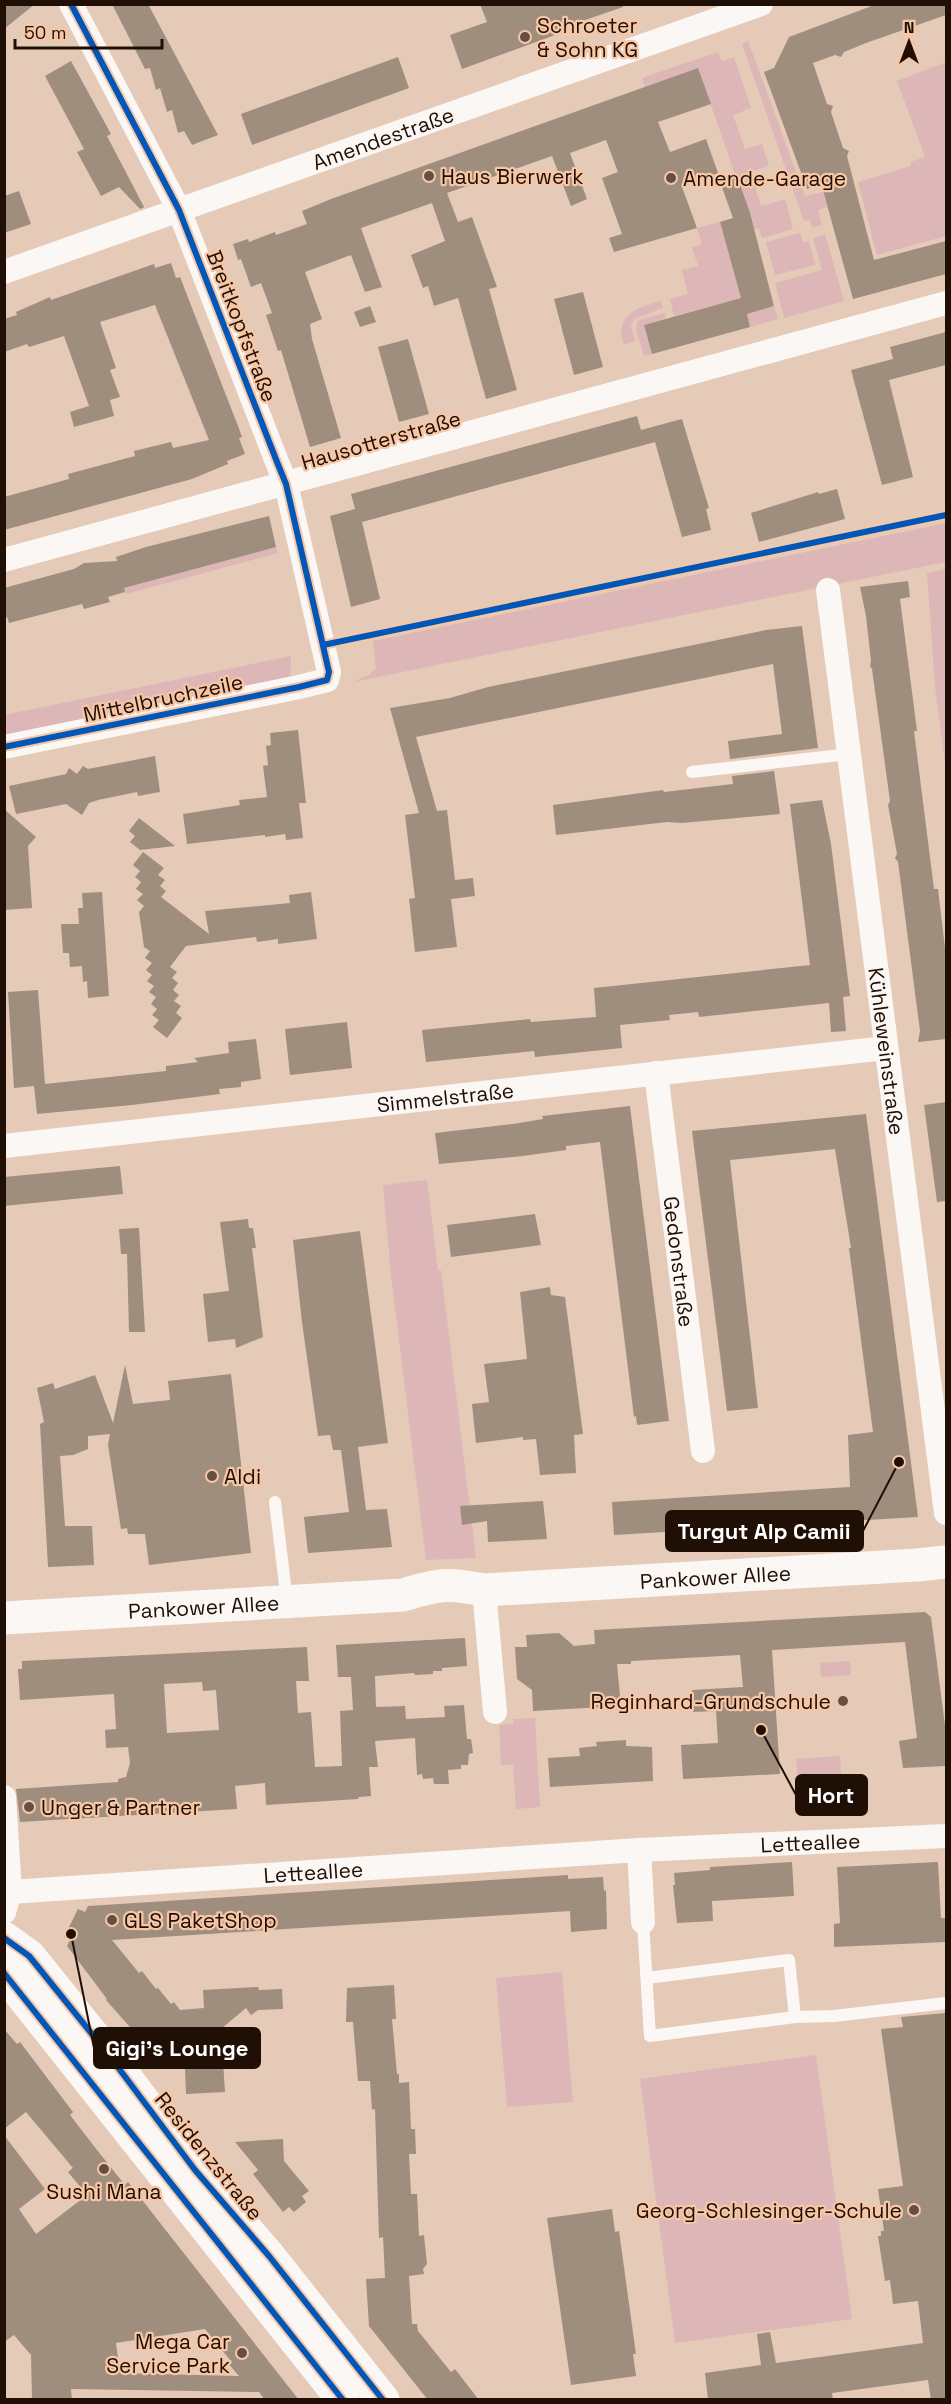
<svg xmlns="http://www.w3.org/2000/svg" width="951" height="2404" font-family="'Space Grotesk',sans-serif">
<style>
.green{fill:#ddb6b7}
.building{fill:#9f8e7d;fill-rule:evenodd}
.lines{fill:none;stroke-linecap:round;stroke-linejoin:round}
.lane{stroke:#fbf7f4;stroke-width:12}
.street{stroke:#fbf7f4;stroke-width:24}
.secondary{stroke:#fbf7f4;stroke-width:33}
.cycleway-casing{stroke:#f7c6a6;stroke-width:10}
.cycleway{stroke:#0057b8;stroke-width:6}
.poi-dot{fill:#645043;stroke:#f7c6a6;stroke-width:2}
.labels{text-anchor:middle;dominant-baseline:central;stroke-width:4.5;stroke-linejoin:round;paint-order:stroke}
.poi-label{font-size:21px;fill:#1f0f04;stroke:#f7c6a6;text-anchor:start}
.street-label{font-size:21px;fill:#1f0f04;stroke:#f7c6a6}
.leader{fill:none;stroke:#1f0f04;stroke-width:2}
.callout-dot{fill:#1f0f04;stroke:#f7c6a6;stroke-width:2}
.callout{fill:#1f0f04;stroke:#1f0f04;stroke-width:2}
.callout-label{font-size:22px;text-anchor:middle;font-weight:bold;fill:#fff}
</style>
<rect width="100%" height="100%" fill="#e5cab8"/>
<path class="green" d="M748,41L805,196L823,192L827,207L818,210L822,225L812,228L810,220L804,221L742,44Z
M718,52L722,61L734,57L751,108L733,115L745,149L762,144L769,166L750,172L761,206L785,199L793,229L762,238L759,229H754L698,68L645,87L642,78Z
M946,62V236L877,255L858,182L911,166L910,162L925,157L897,81Z
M720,222L741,298L674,316L670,299L688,294L682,270L698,266L692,247L702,244L697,228Z
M800,233L803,242L809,241L815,265L775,275L766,242Z
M825,234L844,301L784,318L775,283L822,270L813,238Z
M661,301L663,308L634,319L631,326L635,341L624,345C614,314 637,308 661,301Z
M774,306L778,319L750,327L747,314Z
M665,313L666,318L644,325L652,354L644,356L636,329L637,322L642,319Z
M946,523V562L353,682L369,675L376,668L373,641Z
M276,547L278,553L126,594L124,588Z
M946,569V772L935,686L927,573Z
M291,656L290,681L5,738L4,715Z
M427,1180L438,1270H441L476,1558L426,1560L391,1275L383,1185Z
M850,1661L851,1675L821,1677L820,1663Z
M535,1718L540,1807L516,1809L513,1765H501L499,1725L513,1724V1719Z
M840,1756L842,1783L798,1786L796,1759Z
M562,1972L573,2102L507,2107L496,1978Z
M816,2055L852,2319L675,2343L640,2079Z"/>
<path class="building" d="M4,4H35L4,29Z
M112,4H148L218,135L192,145L184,131L178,133L172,110L167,112L160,88L156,90L150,68L145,69Z
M480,4H623V7L565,27L566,31L462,69L450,35L487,22Z
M877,4H946V15L866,43L844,52L841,57L835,55L813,63L827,104L833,106L831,112L843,148L849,151L847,156L874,260L946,241V274L853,299L821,183L807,189L764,72L774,68L789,37Z
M398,57L409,88L252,145L241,114Z
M71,61L111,134L107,136L144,207L143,208L140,209L119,187L101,196L77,152L84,149L45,76Z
M698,68L711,104L658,122L670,152L706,139L718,173L682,187L697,228L614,252L609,238L622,234L602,178L618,172L606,140L570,153L587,199L571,206L552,156L447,193L458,222L472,217L497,287L489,289L517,390L486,399L458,298L434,306L428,286L423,288L411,255L445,241L432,203L361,228L382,287L365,292L351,255L305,272L322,319L310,324L312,339L341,438L310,447L281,350L278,351L266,315L272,313L261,283L251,287L241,259L238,260L233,244L248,239L249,242L275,232L276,235L307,224L302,211L331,199Z
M736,173L750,213L774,306L747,314L750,327L652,354L644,325L741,298L720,222L733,218L719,179Z
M19,191L31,224L4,233V196Z
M171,263L176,278L180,277L238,426L242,437L239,438L245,454L227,461L228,464L192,479L4,530V497L69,479L68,474L135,456L134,451L171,442L173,448L209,440L155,305L100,322L116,368L110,370L120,397L110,400L114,416L74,427L70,412L89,406L64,336L29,347L27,344L4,352V319L17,315L16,312L50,297L51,300L154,264L155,268Z
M583,292L603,367L574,375L554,299Z
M370,306L376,322L360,327L354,312Z
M946,332V365L889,380L913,477L882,485L851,370L893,359L890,347Z
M408,339L429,414L399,422L378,347Z
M637,416L641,430L682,419L709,508L706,509L711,530L682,537L655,442L362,522L380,599L351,607L330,516L355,509L351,494Z
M837,489L845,519L759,542L751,513L818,492L819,494Z
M269,516L276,547L124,588L125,592L108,597L110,602L84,609L82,604L9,623L7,617L4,618V588L74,569L84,563L117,561L116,557L146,547Z
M908,581L910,597L900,599L917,731H914L934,889H938L946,956V1039L918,1042L920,1031L898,862L895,858L897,854L888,805L890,801L872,669L870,666L871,661L866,616L860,587Z
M802,626L818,748L730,759L728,741L782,734L773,664L416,737L437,811L447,810L455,880L473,878L475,896L451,899L457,947L415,952L409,899L415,898L405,815L419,813L390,708L450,698L488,687L766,630Z
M298,730L306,803H299L303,838L286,840L285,834L265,837V835L187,844L183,814L240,805L239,800L267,797L263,766L268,765L266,746L271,745L270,733Z
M155,756L160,792L138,796L137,792L98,800L89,803L82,815L66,804L16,814L9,786L66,774L69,768L77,774L83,766L88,769Z
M774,771L780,814L682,823L667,822L556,835L553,805L663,790L664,792L733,784L732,776Z
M822,800L831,844L850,996L843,997L846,1031L831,1032L829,1003L699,1017L698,1012L669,1015L670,1020L620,1025L622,1048L535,1057L534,1051L426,1062L422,1030L530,1019L531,1022L596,1017L594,988L810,965L790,804Z
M4,809L36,837L28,846L32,908L4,910Z
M139,818L175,846L140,850L130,842L135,836L129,831Z
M143,852L164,868L158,875L165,880L160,886L166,891L161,897L209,934L205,911L290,903L289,895L311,892L317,939L278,944V939L257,942L256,937L186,946L170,967L177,972L172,978L178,983L173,990L179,995L174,1001L181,1006L176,1013L182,1018L167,1038L153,1027L159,1020L152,1015L157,1009L151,1004L156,997L149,992L154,986L147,981L152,975L146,970L152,963L145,958L150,951L144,947L139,912L144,906L137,900L143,894L136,889L141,882L135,877L140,871L133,865Z
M102,892L109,996L88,998L87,981L83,982L82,966L70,967L69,953H63L61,924H79L78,908H83L82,893Z
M38,990L45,1084L166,1071V1066L198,1062L194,1058L229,1053L228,1042L256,1039L261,1079L241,1082V1087L219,1089L220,1094L132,1105L37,1114L34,1086L14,1088L8,992Z
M347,1022L352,1068L290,1075L285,1029Z
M946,1102V1201L937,1202L924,1105Z
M630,1106L669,1421L637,1425L636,1416L634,1417L600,1142L566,1146V1150L523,1156L439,1164L435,1133L513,1124L543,1119L542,1116Z
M866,1114L918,1517L614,1535L612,1502L850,1487L848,1435L873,1432L849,1248H851L835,1149L730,1160L758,1408L727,1411L692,1131Z
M120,1166L123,1194L4,1206V1177Z
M535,1214L541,1245L451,1257L447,1225Z
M248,1219L249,1228H253L256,1248H252L263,1337L236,1348L235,1339L208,1342L203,1294L229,1291L220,1222Z
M139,1228L145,1332H129L127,1254H121L119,1229Z
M360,1231L388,1443L358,1447L366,1510L387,1509L392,1547L308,1553L304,1517L349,1512L341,1450H333L330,1435L318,1436L302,1322L293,1240Z
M550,1287L551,1295L565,1297L583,1434L574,1435L576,1473L540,1475L536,1439L523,1440V1437L476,1443L472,1404L489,1402L484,1364L527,1359L520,1292Z
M125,1365L133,1404L170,1400L168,1381L231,1374L251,1553L149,1565L145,1534H128L127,1528L121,1529L108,1445L110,1434L88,1436V1449L73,1455L60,1456L65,1526H92L94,1565L48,1567L40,1424L44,1422L37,1388L53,1383L55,1389L95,1375L113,1423Z
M543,1501L547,1539L488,1542L487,1521L462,1525L460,1506Z
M925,1612L931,1617L946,1733V1766L903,1768L899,1741L917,1738L905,1642L772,1650L780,1774L683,1779L681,1745L718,1743L716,1711L693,1712L692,1690L743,1687L740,1655L631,1661V1664H617L621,1706L533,1711L532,1690L517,1679L515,1647H527L526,1635L559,1633L574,1646L595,1644L594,1630Z
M465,1638L467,1666L442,1668V1671H433V1674L415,1675L414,1673L375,1676L376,1707L405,1706L406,1719L445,1717L444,1706L464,1705L467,1739H471L473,1753L469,1754L468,1765H461V1769L448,1770L449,1784H434L433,1778L423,1779L422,1774L417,1775L415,1738L375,1741L378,1767H369L371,1796L359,1797L358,1799L266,1805L265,1783L235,1786L237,1809L20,1822L16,1789L118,1782V1779L126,1777L130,1763L128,1747L106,1748L105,1730L116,1729L114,1694L20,1700L18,1669H22V1661L307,1647L309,1681H296L298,1713L311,1712L315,1767L342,1766L340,1711L353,1710L351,1677H338L336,1645ZM202,1682L203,1691L216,1690L219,1730L167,1733L164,1684Z
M626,1740V1746L652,1747L653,1781L550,1787L548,1758L580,1756L579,1748L597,1746L596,1742Z
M792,1862L794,1896L712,1901L713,1921L677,1923L673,1885H675L674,1873L710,1870V1867Z
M938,1862L941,1918H946V1942L834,1947V1924L840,1923L837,1867Z
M568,1875V1879L603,1877L604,1891L606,1890L607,1929L571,1932L570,1911L112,1940L139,1973L142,1971L156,1989L158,1988L171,2004L174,2002L180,2010L204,2008L203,1990L258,1987L259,1990L282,1989L283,2009L258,2010L251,2015L246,2008L221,2029L225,2092L186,2094L184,2041L144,2043L106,2000L107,1999L67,1946L70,1940L64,1937L78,1909L85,1912L88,1906Z
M394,1985L396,2019H392L397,2074H399V2083L409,2082L411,2129H415L416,2154H409L411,2194H417L419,2236L424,2235L427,2264L423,2269L424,2274L409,2276L412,2324H417L418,2331L451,2372L455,2369L479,2400H428L369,2326L366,2279L385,2278L383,2237L379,2238L375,2109L372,2110L370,2081H358L353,2022H346L347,1988Z
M946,2013V2400H931L928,2380L832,2393L833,2400H708L705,2373L761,2365L757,2334L770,2332L776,2363L923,2343L918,2301L893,2304L890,2280L885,2281L878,2236H881V2231H884L878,2189L903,2186L881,2029L903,2027L901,2017Z
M4,2029L17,2044L20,2042L73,2112L70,2115L97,2150L125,2185L128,2182L299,2400H265L259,2392L71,2389L72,2400H32L31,2355L14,2335L4,2342V2135L45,2189L19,2209L36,2234L87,2195L68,2172L73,2168L26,2112L4,2129ZM205,2329L230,2360L227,2362L239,2376L120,2373L116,2343Z
M283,2139L284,2161L309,2191L302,2196L306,2202L294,2212L289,2207L283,2212L253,2174L258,2170L235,2142Z
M612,2209L615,2232L619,2231L636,2354H633L636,2376L571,2385L547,2218Z"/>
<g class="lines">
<path class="lane" d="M692,772L849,754
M275,1502L287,1601
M643,1922L650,2036L795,2017L834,2016L946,2003
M647,1978L789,1960L795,2017"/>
<g class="street">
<path id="s1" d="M4,272L761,4"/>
<path d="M4,560L946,303"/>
<path id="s2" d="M828,590L946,1513"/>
<path d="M4,747L299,687L327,680L329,672L286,484L277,462L179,210L71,4"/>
<path id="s3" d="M656,1073L703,1451"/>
<path id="s4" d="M4,1146L886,1048"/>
<path d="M484,1590L495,1712"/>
<path d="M4,1797L10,1892L4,1912"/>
<path d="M639,1850L643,1922"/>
<path id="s5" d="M10,1892L639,1850L946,1836"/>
</g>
<g class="secondary">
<path id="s6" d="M4,1618L403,1595C439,1584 447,1583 484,1590L917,1565L946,1562"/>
<path d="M4,1938L29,1956L38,1967L108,2054L195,2170L269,2256L383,2400"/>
<path d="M4,1973L343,2400"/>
</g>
<defs>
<path id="cycleway" d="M323,645L946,515
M4,747L299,687L327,680L329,672L286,484L277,462L179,210L71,4
M4,1938L29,1956L38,1967L108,2054L195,2170L269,2256L383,2400
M4,1973L343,2400"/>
</defs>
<use href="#cycleway" class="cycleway-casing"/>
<use href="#cycleway" class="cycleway"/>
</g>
<g class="poi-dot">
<circle cx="525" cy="37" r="6"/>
<circle cx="429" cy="176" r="6"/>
<circle cx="671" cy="178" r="6"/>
<circle cx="212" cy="1476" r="6"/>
<circle cx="843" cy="1701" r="6"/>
<circle cx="29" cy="1807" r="6"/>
<circle cx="112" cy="1920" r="6"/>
<circle cx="104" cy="2169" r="6"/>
<circle cx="914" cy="2210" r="6"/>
<circle cx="242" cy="2353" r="6"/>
</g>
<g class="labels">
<g class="poi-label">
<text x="537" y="25">Schroeter<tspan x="537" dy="24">&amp; Sohn KG</tspan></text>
<text x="441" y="176">Haus Bierwerk</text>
<text x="683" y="178">Amende-Garage</text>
<text x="224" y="1476">Aldi</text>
<text x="831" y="1701" text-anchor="end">Reginhard-Grundschule</text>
<text x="41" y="1807">Unger &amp; Partner</text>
<text x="124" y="1920">GLS PaketShop</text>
<text x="104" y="2191" text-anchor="middle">Sushi Mana</text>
<text x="902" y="2210" text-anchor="end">Georg-Schlesinger-Schule</text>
<text x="230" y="2341" text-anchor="end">Mega Car<tspan x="230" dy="24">Service Park</tspan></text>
</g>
<g class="street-label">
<text stroke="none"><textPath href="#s1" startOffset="402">Amendestraße</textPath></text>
<text transform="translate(242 326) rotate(69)">Breitkopfstraße</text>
<text transform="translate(381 440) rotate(-16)">Hausotterstraße</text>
<text transform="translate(163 698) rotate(-12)">Mittelbruchzeile</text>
<text stroke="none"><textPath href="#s2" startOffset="465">Kühleweinstraße</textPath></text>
<text stroke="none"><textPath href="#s4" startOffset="444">Simmelstraße</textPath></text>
<text stroke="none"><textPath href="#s3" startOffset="190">Gedonstraße</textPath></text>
<text stroke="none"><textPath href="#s6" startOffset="714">Pankower Allee</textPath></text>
<text stroke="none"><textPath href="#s6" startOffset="200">Pankower Allee</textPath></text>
<text stroke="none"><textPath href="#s5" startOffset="802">Letteallee</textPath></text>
<text stroke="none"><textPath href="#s5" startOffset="304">Letteallee</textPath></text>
<text transform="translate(209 2156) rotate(51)">Residenzstraße</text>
</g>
</g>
<path class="leader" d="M899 1462L863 1531M761 1730L796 1795M71 1934L94 2048"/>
<g class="callout-dot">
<circle cx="899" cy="1462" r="6"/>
<circle cx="761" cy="1730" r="6"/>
<circle cx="71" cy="1934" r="6"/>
</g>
<g class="callout">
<rect x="666" y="1511" width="197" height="40" rx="6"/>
<rect x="796" y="1775" width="71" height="40" rx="6"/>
<rect x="94" y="2028" width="166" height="40" rx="6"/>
</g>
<g class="callout-label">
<text x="764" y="1539">Turgut Alp Camii</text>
<text x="831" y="1803">Hort</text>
<text x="177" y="2056">Gigi's Lounge</text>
</g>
<rect width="951" height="2404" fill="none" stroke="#1f0f04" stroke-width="12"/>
<g transform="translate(909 42)" stroke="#f7c6a6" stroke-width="4.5" paint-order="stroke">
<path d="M0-4.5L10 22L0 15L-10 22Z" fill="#1f0f04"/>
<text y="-9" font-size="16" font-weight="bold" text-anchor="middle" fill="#1f0f04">N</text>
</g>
<path d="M15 39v9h147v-9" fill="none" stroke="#1f0f04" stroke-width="3"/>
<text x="24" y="39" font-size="18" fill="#1f0f04" stroke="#f7c6a6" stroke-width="4.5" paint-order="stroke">50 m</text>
</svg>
